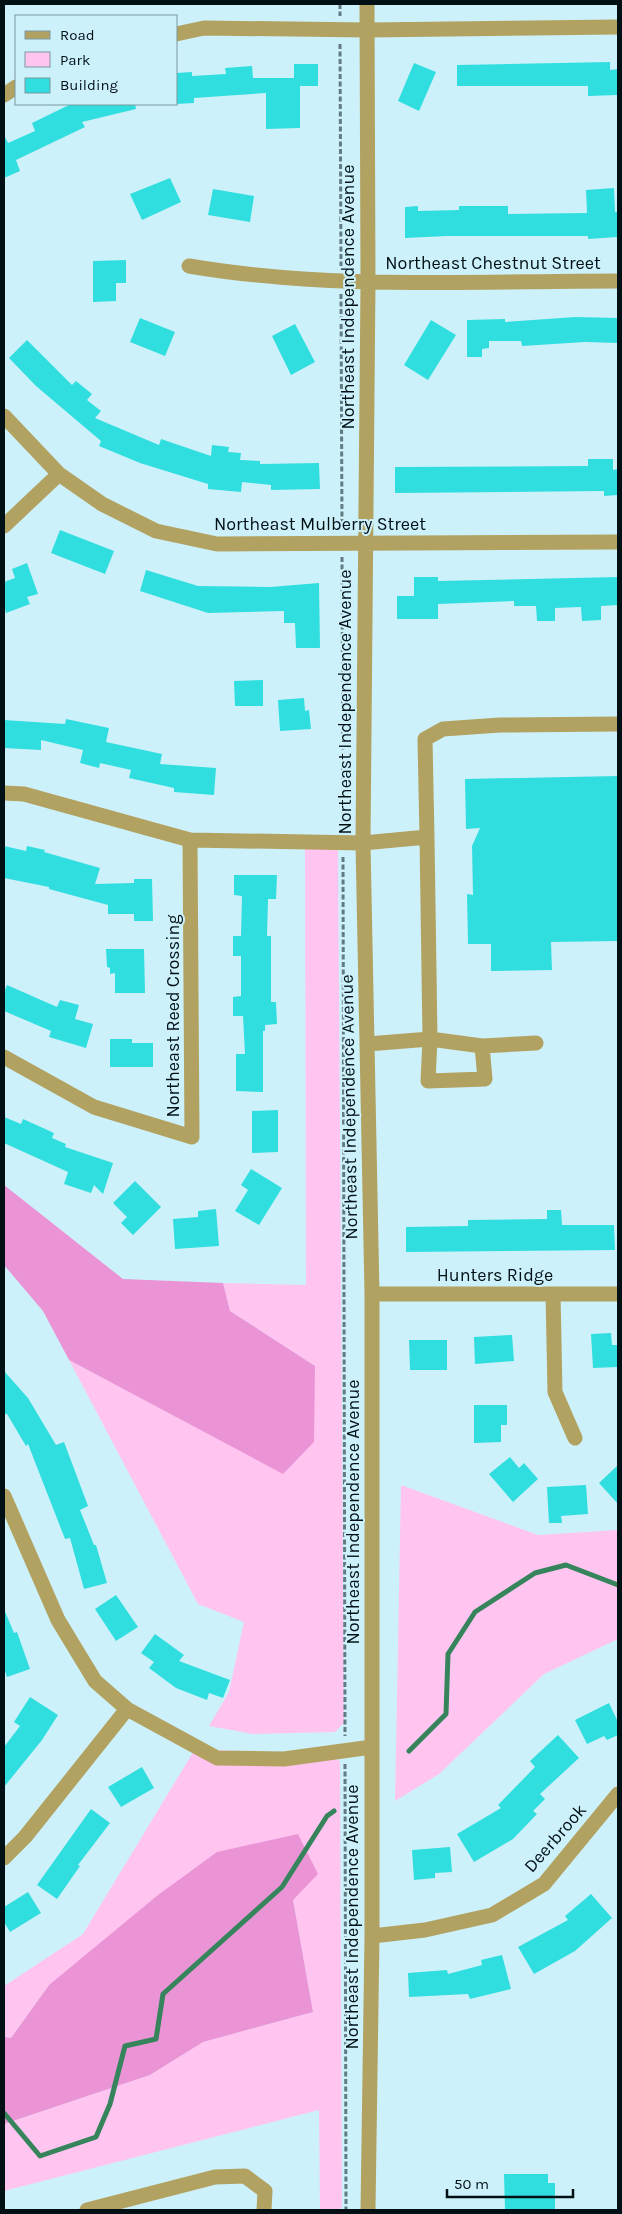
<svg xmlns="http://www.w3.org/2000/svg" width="622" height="2214" font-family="Karla,sans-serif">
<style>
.green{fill:#ffc5f0}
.forest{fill:#ea94d6}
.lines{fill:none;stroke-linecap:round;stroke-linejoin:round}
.stream{stroke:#36845c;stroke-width:5}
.building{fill:#31dedf}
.path{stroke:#627b82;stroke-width:3;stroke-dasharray:5 2.5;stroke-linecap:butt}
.minor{stroke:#b2a261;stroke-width:15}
.labels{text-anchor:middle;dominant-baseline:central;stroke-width:4;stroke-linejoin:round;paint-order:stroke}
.street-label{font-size:18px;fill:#001015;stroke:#cdf1fa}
</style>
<rect width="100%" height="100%" fill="#cdf1fa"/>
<path class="green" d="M305,841L338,847L344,1723L335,1732L253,1734L209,1726L229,1692L244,1622L198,1604L69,1360L283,1473L315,1366L230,1311L223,1283L306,1285Z
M401,1485L538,1535L618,1530V1639L544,1674L439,1774L395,1801Z
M195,1749L324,1755L340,1761L342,2206L340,2210H320L319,2110L4,2191V2124L150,2075L203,2042L313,2012L293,1900L49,1985L11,2038L4,2037V1986L83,1934Z"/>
<path class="forest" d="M4,1185L123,1279L223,1283L230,1311L315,1366L314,1442L283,1474L69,1360L43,1311L4,1265Z
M298,1834L318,1874L293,1900L313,2012L203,2042L150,2075L4,2124V2037L11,2038L49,1985L158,1895L217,1852Z"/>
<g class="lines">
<path class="stream" d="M409,1751L446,1714L448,1654L475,1612L535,1573L566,1565L618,1585
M4,2113L40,2156L96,2137L110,2104L125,2046L156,2039L163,1994L282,1887L327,1816L334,1811"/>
</g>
<path class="building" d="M610,62V70L618,69V95L588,96V86H457V65Z
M414,63L436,72L419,111L398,101Z
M294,64H318V86H300V128L266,129V93L194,98V103L176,104V73L192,72V76L226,74L225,68L252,66L253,78H294Z
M71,104H135L136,109L82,122L85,127L16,160L20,171L4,178V135L8,143L35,131L32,123Z
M170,178L181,202L142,220L130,194Z
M614,188L615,212H618V237L588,239V236H447L405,238V207L418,206V211L459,210V206H508V214L587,213L586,190Z
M213,189L254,196L250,222L208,215Z
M126,260V283H116V301L93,302V261Z
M575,317L618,318V343L585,342L522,346L521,341H489V348L482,349V357H467V320L505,319V322Z
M140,318L175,332L165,356L130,342Z
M431,320L456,335L428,380L404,365Z
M295,324L315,362L291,375L272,336Z
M27,340L72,385L76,381L92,394L87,400L101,411L95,418L159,445L161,439L211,456L212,445L229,447L228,452L241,453L240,460L260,461V464L319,463L320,489L271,490V485L242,482L241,492L208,489V484L140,463L99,446L101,441L36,386L9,358Z
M588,459H613V470L618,469V495L604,496V491L395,493V467L588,466Z
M60,530L114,551L105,574L51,553Z
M27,563L38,594L27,597L30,604L6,613L4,605V582L15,578L12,569Z
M146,570L198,586L270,587L319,583L320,648H296L295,623H284V611L208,613L140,591Z
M414,577H438V581L618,577V605L601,606V620L582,621L581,607L555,608V621H537L536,606H514V601L438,604V619H397V596H414Z
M263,680V706H235L234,681Z
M304,698L305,711L309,710L311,729L280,731L278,700Z
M66,719L109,728L106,742L162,754L160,764L216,768L214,795L174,792V788L129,778L131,770L100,763L99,768L80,763L83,750L41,740V750L4,748V720L65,724Z
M618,776V941L551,942L552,970L491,971V944H468L467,894L473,895L472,846L480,828L466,829L465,779Z
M4,846L26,851L27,846L45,850L44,852L100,868L95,884L134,883V879H152L153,921H134V914H108V905L49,889V887L4,878Z
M234,875H277L276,899H268L267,936H271V1002H276L277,1024L265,1025V1031H263V1092L236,1091V1054H245L243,1016H233V997L241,996V956H233V936H241L242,896L234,895Z
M106,949H144L145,993H115V973L110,974V968L107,967Z
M7,985L57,1007L60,1000L79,1005L75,1019L93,1024L86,1048L49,1037L51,1031L4,1011V993Z
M110,1039H132V1043H153V1067H110Z
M278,1110V1152L252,1153V1111Z
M4,1117L21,1124L23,1119L54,1133L52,1138L66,1144L65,1147L113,1163L103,1194L94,1185L91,1193L64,1184L68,1172L4,1143Z
M251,1169L282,1188L259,1225L235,1211L248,1190L241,1185Z
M135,1181L161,1207L133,1235L121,1223L127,1217L113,1203Z
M216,1209L219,1246L175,1249L173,1219L198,1217V1211Z
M547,1210H561L562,1225H614L615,1250L406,1252V1227L468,1226V1220L547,1219Z
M611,1333L612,1345H618V1367L593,1368L591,1334Z
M512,1335L514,1361L475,1364L474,1337Z
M409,1340H447V1370H410Z
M4,1371L28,1398L56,1445L64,1442L88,1506L80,1510L94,1545H96L107,1583L84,1589L70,1538L65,1539L28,1444L26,1446L7,1414H4Z
M474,1405H507V1425H501V1442L474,1443Z
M510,1457L519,1468L524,1463L538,1479L513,1502L489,1474Z
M618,1465V1504L599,1483Z
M586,1485L588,1514L561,1516L562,1523H549L547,1487Z
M116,1595L138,1627L116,1641L95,1609Z
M4,1609L14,1633L17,1632L30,1669L7,1677L4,1668Z
M155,1634L184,1655L179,1661L230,1680L223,1698L209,1693L207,1700L176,1688L149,1668L154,1662L141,1653Z
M30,1697L58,1715L42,1740L4,1787V1747L20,1726L14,1722Z
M609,1703L618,1722V1735L607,1740L604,1736L587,1744L575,1720Z
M558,1735L579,1758L540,1794L545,1799L533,1811L537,1814L513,1839L474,1862L457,1834L501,1808L498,1805L535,1767L530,1761Z
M142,1767L154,1788L121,1807L108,1787Z
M91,1809L110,1823L78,1865L80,1866L57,1899L37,1885Z
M450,1847L452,1872L435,1873V1878L414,1880L412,1850Z
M28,1892L41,1913L10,1932L4,1922V1907Z
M591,1894L612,1918L575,1951L534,1974L518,1947L568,1920L565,1916Z
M502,1955L511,1989L470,1999L468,1994L409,1997L408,1973L447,1970L448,1974L482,1965L481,1960Z
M504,2174H548V2183H555V2210H505Z"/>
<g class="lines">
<path class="path" d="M340,4V16
M340,44L341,266
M341,294L342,528
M342,557L343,828
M343,857L345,1736
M345,1764L346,2210"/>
<path class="minor" d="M367,4L368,282L363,843L372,1294V1936L368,2210
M176,34L204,28L368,30L618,27
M4,95L16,87
M189,266C330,290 475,281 618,281
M4,416L59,474L102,504L156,531L217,544L618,542
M4,526L59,474
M4,793L24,794L190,840L363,843L427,837L425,739L443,729L500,725L618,724
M367,1044L430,1039L427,837
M482,1046L485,1079L428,1081L430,1039L482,1046L536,1043
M4,1057L94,1107L192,1137L190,840
M372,1294H618
M553,1294L555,1392L575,1438
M4,1496L58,1620L95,1681L127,1709L217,1758L284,1759L372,1747
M4,1858L25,1837L127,1709
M372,1936L425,1930L492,1915L544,1884L618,1794
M87,2210L215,2177L245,2176L265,2191L264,2210"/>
</g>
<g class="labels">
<g class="street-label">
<text x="493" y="263">Northeast Chestnut Street</text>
<text transform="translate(348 297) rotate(-90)">Northeast Independence Avenue</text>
<text x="320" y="524">Northeast Mulberry Street</text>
<text transform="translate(345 702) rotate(-90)">Northeast Independence Avenue</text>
<text transform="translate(173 1016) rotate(-90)">Northeast Reed Crossing</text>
<text transform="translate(349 1107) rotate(-91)">Northeast Independence Avenue</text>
<text x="495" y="1275">Hunters Ridge</text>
<text transform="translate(353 1512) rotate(-90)">Northeast Independence Avenue</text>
<text transform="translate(555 1838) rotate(-49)">Deerbrook</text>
<text transform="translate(352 1917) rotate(-90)">Northeast Independence Avenue</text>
</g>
</g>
<rect width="622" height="2214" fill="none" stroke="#001015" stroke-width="10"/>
<rect x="15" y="15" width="162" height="90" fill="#cdf1fa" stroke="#7b979e"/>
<rect x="25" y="31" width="25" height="8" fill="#b2a261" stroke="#7b979e"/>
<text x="60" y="40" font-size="15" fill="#001015">Road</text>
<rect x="25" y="52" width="25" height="15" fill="#ffc5f0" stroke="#7b979e"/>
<text x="60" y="65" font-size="15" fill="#001015">Park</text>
<rect x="25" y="78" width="25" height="15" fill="#31dedf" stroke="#7b979e"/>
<text x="60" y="90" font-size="15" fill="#001015">Building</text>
<path d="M447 2189v8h126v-8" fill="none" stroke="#001015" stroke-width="2.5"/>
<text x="454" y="2189" font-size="15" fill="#001015" stroke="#cdf1fa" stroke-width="4" paint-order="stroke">50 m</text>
</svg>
